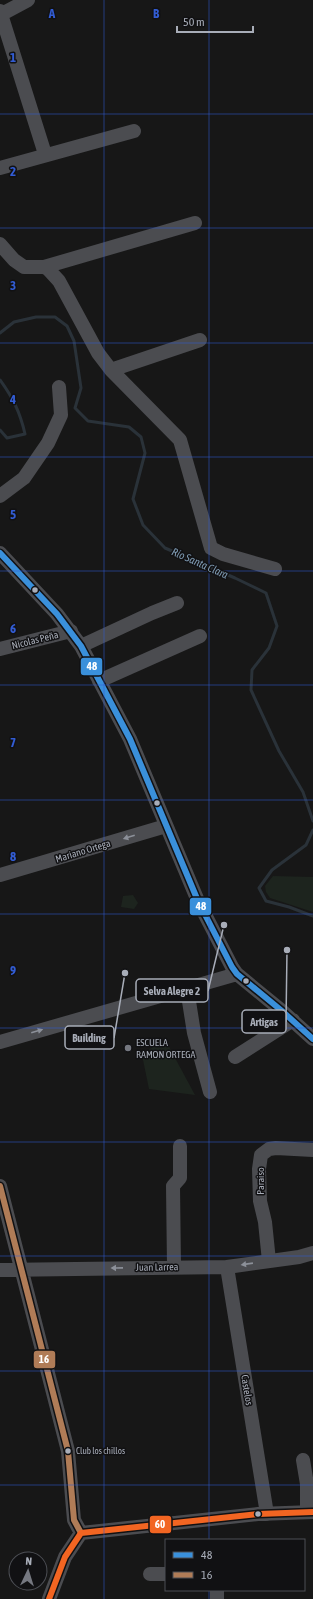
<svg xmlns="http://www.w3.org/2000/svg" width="313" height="1599" font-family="'Asap Condensed',sans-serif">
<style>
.green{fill:#1d241e}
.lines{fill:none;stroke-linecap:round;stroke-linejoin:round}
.stream{stroke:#2a3239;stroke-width:3}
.minor{stroke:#4b4c50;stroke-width:14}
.bus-1-casing{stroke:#111113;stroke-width:9}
.bus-2-casing{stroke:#111113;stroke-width:9}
.bus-3-casing{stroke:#111113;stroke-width:9}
.bus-1{stroke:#3a90db;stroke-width:6}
.bus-2{stroke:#b07c57;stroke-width:6}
.bus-3{stroke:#f26522;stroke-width:6}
.oneway{fill:#8c9099}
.grid{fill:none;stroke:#325cd3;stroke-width:1;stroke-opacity:0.55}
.bus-dot{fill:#a8adb8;stroke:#111113;stroke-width:1.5}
.poi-dot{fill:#757880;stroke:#111113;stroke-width:1.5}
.labels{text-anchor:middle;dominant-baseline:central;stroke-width:3;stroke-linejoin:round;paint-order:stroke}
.bus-label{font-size:9px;fill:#a8adb8;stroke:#111113;text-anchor:start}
.street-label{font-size:10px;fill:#a8adb8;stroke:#111113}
.poi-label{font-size:10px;fill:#a8adb8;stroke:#111113;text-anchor:start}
.water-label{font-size:11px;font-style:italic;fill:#7f9bb3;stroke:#111113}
.grid-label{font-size:13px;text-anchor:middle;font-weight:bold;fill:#325cd3;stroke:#111113;stroke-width:3;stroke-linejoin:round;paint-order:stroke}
.leader{fill:none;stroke:#a8adb8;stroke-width:1.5}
.callout-dot{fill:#a8adb8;stroke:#111113;stroke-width:1.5}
.callout{fill:#111113;stroke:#a8adb8;stroke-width:1.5}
.callout-label{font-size:11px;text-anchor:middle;font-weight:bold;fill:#a8adb8}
.line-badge{stroke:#111113;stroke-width:1.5}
.badge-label{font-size:11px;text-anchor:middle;font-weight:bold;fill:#fff}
</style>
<rect width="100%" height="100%" fill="#171717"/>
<path class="green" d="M273,876L313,877V912L270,898L266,892L265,886Z
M133,895L138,903L134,909L121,907L123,896Z
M166,1043H167L195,1095L149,1089L142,1055L154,1046Z"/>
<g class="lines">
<path class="stream" d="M0,333L14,322L36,317H55L67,326L74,341L81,388L75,408L88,421L129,427L141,437L145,453L133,499L143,525L165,548L235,578L266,593L277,626L269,648L252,670L251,690L279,751L303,792L313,821
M0,380C13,398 20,412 25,434L7,438L0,430
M313,830L306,845L272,870L259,888L266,901L289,907L313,916"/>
<path class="minor" d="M0,11L45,154
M0,15L28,0
M0,168L134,131
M0,244L14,260L24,267H44L48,269L59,281L98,353L111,370L180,440L211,548L223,554L275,569
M44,267L195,223
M111,370L200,340
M0,496L24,478L48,443L61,415L59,387
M0,553L57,614L81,646L130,739L198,901L232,967L237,974L282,1011L313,1039
M81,646L152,613L177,603
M0,649L71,631
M99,681L200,636
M0,875L166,826
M188,995L194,1033L210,1092
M0,1042L237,974
M235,1057L293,1020
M0,1186L68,1451L74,1520L81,1533
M269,1261L265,1222L260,1201L259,1169L261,1155L269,1149L276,1148L313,1150
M174,1267L173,1186L180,1178V1146
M227,1267L267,1514
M0,1270L227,1267L299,1257L313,1253
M303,1460L307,1484V1511
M150,1574H166
M49,1599L65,1557L81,1533L258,1514L313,1512
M217,1599V1590"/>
<defs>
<path id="bus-1" d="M0,553L57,614L81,646L130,739L198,901L232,967L237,974L282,1011L313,1039"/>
<path id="bus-2" d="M0,1186L68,1451L74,1520L81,1533"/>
<path id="bus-3" d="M49,1599L65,1557L81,1533L258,1514L313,1512"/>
</defs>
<use href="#bus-1" class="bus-1-casing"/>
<use href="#bus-2" class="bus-2-casing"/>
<use href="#bus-3" class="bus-3-casing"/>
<use href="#bus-1" class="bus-1"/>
<use href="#bus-2" class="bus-2"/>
<use href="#bus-3" class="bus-3"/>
</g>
<defs><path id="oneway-solid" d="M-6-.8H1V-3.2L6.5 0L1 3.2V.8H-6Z"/></defs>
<g class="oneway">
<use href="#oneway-solid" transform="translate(129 837) rotate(163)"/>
<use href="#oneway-solid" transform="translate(37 1031) rotate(-16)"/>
<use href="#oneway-solid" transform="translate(247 1264) rotate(172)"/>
<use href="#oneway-solid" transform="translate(117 1268) rotate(179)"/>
</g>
<path class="grid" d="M104,0V1599M209,0V1540M0,114H313M0,228H313M0,343H313M0,457H313M0,571H313M0,685H313M0,800H313M0,914H313M0,1028H313M0,1142H313M0,1256H313M0,1371H313M0,1485H313M209,1590V1599"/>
<g class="bus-dot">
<circle cx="35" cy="590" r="3.5"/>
<circle cx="157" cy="803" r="3.5"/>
<circle cx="246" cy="981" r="3.5"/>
<circle cx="68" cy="1451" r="3.5"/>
<circle cx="258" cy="1514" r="3.5"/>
</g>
<circle class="poi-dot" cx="128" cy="1048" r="4"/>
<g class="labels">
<g class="bus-label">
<text x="76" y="1451">Club los chillos</text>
</g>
<g class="street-label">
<text transform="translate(35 640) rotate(-14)">Nicolas Peña</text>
<text transform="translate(83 851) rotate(-17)">Mariano Ortega</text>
<text transform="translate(260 1181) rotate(-90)">Paraiso</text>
<text transform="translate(157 1267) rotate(-1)">Juan Larrea</text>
<text transform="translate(247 1390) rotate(81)">Castelos</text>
</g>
<g class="poi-label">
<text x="136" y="1042">ESCUELA<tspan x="136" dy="12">RAMON ORTEGA</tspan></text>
</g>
<g class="water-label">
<text transform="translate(200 563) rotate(24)">Río Santa Clara</text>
</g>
</g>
<g class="grid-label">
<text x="52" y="18">A</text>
<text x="156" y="18">B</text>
<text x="13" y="62">1</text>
<text x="13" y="176">2</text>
<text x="13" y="290">3</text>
<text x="13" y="404">4</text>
<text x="13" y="519">5</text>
<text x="13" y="633">6</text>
<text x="13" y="747">7</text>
<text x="13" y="861">8</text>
<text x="13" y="975">9</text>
</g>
<path class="leader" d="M224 925L208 991M287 950L286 1022M125 973L114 1038"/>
<g class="callout-dot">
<circle cx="224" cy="925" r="4"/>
<circle cx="287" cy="950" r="4"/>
<circle cx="125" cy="973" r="4"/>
</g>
<g class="callout">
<rect x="136" y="979" width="72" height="23" rx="4"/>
<rect x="242" y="1010" width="44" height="23" rx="4"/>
<rect x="65" y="1026" width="49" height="23" rx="4"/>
</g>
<g class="callout-label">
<text x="172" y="995">Selva Alegre 2</text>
<text x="264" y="1026">Artigas</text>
<text x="89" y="1042">Building</text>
</g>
<g class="line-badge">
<rect x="80" y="657" width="23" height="19" rx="4" fill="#3a90db"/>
<rect x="189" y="897" width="23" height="19" rx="4" fill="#3a90db"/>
<rect x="33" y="1350" width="23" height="19" rx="4" fill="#b07c57"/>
<rect x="149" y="1515" width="23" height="19" rx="4" fill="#f26522"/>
</g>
<g class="badge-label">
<text x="92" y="670">48</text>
<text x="201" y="910">48</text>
<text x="44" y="1363">16</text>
<text x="160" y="1528">60</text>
</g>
<rect x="165" y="1539" width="140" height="52" fill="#111113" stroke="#4d4f55"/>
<rect x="173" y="1552" width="20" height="6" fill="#3a90db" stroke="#4d4f55"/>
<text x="201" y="1559" font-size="12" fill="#a8adb8">48</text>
<rect x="173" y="1572" width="20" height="6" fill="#b07c57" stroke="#4d4f55"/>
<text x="201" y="1579" font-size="12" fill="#a8adb8">16</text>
<g transform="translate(28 1571) rotate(4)"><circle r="19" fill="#111113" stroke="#4d4f55"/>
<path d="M0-3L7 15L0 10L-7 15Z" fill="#757880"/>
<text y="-6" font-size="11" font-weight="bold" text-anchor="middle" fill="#a8adb8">N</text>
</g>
<path d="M177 26v6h76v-6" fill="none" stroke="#a8adb8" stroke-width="2"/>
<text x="183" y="26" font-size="12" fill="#a8adb8" stroke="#111113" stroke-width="3" paint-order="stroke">50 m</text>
</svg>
